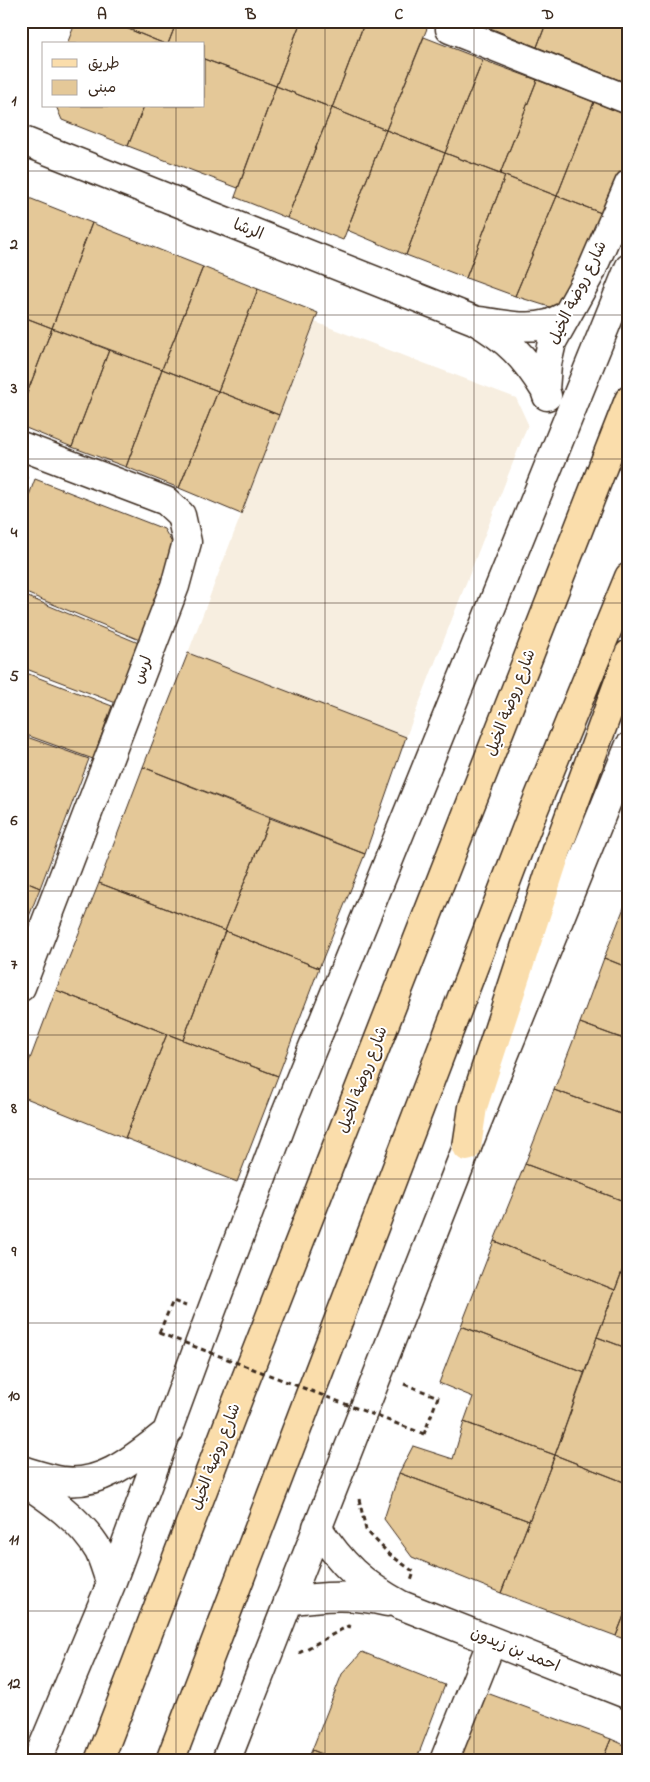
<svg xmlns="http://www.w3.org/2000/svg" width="650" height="1782" font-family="'Indie Flower','Playpen Sans Arabic',sans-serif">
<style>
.built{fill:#f7eee0}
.building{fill:#e4c898;stroke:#3b2a1e}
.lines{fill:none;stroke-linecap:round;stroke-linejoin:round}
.minor-casing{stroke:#3b2a1e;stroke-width:31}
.major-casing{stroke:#3b2a1e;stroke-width:31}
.path{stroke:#3b2a1e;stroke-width:3;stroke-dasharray:5 4;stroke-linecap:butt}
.minor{stroke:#fff;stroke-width:28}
.major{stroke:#faddab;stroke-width:28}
.path-bridge{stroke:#3b2a1e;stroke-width:3;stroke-dasharray:5 4;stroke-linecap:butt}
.grid{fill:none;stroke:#3b2a1e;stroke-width:1;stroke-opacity:0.55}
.labels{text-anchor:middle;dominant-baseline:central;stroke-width:4;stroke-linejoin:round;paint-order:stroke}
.street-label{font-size:16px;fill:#3b2a1e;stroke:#fff}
.neatline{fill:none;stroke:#3b2a1e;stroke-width:2}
.grid-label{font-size:16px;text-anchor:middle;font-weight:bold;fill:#3b2a1e}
</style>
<rect width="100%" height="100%" fill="#fff"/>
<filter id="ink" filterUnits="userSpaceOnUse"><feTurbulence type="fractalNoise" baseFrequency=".02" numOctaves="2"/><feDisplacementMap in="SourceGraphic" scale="10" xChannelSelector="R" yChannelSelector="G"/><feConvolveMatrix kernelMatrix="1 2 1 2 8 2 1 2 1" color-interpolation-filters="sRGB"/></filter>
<g filter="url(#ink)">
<path class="built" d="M315,322L516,398L528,424L406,737L188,653Z"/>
<path class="building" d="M76,21H109L165,44H67Z
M109,21H177L168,44H165Z
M177,21H301L276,86L204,59V44H168Z
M301,21H365L332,108L276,86Z
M365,21H415L428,26L386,130L332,108Z
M473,21H547L537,47Z
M547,21H629V84L537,47Z
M424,37L483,60L445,153L386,130Z
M204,59L276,86L238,188L128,146L144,106H204Z
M483,60L537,80L500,174L445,153Z
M537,80L594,102L557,196L500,174Z
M276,86L332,108L287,218L235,197Z
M594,102L629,116V169L609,216L557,196Z
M56,106H144L128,146L62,120Z
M332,108L386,130L343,240L287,218Z
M386,130L445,153L406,255L347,230Z
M445,153L505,176L466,278L406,255Z
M505,176L557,196L515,296L466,278Z
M24,196L92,223L52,328L21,316V199Z
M557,196L609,216L556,309L515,296Z
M92,223L203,267L162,369L52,328Z
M203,267L258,289L218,391L162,369Z
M258,289L318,313L279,415L218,391Z
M21,316L52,328L21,409Z
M52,328L109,350L72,447L21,426V409Z
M109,350L162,369L126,467L72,447Z
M162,369L218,391L179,488L126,467Z
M218,391L279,415L241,514L179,488Z
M21,475L28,478L21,497Z
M35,479L164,529L179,555L142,641L21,591V517Z
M21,594L141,644L116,703L21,667Z
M188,653L406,737L365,854L143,767Z
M21,671L112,706L93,759L21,733Z
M21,735L89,759L40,888L21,880Z
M143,767L270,818L225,931L99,883Z
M270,818L365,854L319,968L225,931Z
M21,880L40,888L21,937Z
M99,883L225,931L183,1040L56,990Z
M629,895V968L604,958Z
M225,931L319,968L278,1076L183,1040Z
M604,958L629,968V1041L580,1023Z
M56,990L167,1034L125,1138L21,1096V1083Z
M580,1023L629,1041V1117L554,1090Z
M167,1034L278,1076L237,1182L125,1138Z
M554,1090L629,1117V1203L525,1164Z
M525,1164L629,1203V1253L615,1290L494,1241Z
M494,1241L615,1290L597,1337L585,1373L461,1326Z
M629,1253V1349L597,1337Z
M461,1326L585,1373L555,1455L464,1422L473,1397L439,1383Z
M597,1337L629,1349V1484L555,1455Z
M464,1422L555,1455L529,1521L399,1473L413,1446L453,1459Z
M555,1455L629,1484V1603L616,1636L501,1593Z
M399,1473L529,1521L501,1593L412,1557L384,1519Z
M629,1603V1641L616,1636Z
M362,1652L445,1685L416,1761H340L312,1750L342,1674Z
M487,1693L611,1739L602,1761H458Z
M611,1739L629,1747V1761H602Z
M312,1750L340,1761H307Z"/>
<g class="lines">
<defs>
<path id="minor" d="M450,29L629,100
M21,140L474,320C508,340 524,356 545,390
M480,321C502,324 527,330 548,324C555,322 561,318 567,315
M547,396L545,390L547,364L552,342L590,274L629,184
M21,446L166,501L181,515L187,542L175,586L21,987
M21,1470C35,1474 49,1479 63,1481C105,1486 137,1455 169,1431
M21,1480C50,1499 81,1520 99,1551C104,1561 107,1574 111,1584
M317,1527C342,1565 361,1583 401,1605L629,1695
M288,1601C322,1596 354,1594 387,1602
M37,1761L111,1584L210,1315L285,1116L629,268
M226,1761L467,1147L629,747
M444,1761L492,1641"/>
<path id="major" d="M467,1147L473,1107L557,850L629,654
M99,1761L234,1409L629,400
M170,1761L532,814L629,577"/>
</defs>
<use href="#minor" class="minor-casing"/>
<use href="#major" class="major-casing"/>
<path class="path" d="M159,1333L173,1301L186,1306
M404,1384L438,1397L424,1434
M359,1499L366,1530L389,1554L414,1572L411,1581
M299,1653L348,1626L351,1627"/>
<use href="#minor" class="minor"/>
<use href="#major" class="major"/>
<path class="path-bridge" d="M159,1333L424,1434"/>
</g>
</g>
<path class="grid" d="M176,21V44M325,21V1761M474,21V1761M176,106V1761M21,171H629M21,315H629M21,459H629M21,603H629M21,747H629M21,891H629M21,1035H629M21,1179H629M21,1323H629M21,1467H629M21,1611H629"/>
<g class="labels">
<g class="street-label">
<text transform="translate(248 230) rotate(22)">الرشا</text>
<text transform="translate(578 293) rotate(-64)">شارع روضة الخيل</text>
<text transform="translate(143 670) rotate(-69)">لرس</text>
<text transform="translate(511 703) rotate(-69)">شارع روضة الخيل</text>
<text transform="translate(363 1080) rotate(-69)">شارع روضة الخيل</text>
<text transform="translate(216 1457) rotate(-69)">شارع روضة الخيل</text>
<text transform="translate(515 1650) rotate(22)">احمد بن زيدون</text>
</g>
</g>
<rect width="650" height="1782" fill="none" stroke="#fff" stroke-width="55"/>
<rect x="42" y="42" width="162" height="65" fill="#ffffff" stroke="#b1aaa5"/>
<rect x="52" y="59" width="25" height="8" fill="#faddab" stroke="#b1aaa5"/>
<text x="88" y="68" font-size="15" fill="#3b2a1e">طريق</text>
<rect x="52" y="80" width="25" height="15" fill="#e4c898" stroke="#b1aaa5"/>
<text x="88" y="92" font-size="15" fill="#3b2a1e">مبنى</text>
<rect x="28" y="28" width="594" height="1726" class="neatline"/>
<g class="grid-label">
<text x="102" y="19">A</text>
<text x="251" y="19">B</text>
<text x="399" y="19">C</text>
<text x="548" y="19">D</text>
<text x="14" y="105">1</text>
<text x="14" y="249">2</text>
<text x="14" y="393">3</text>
<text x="14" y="537">4</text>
<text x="14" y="681">5</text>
<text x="14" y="825">6</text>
<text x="14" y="969">7</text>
<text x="14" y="1113">8</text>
<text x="14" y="1256">9</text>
<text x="14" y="1400">10</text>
<text x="14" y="1544">11</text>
<text x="14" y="1688">12</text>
</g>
</svg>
